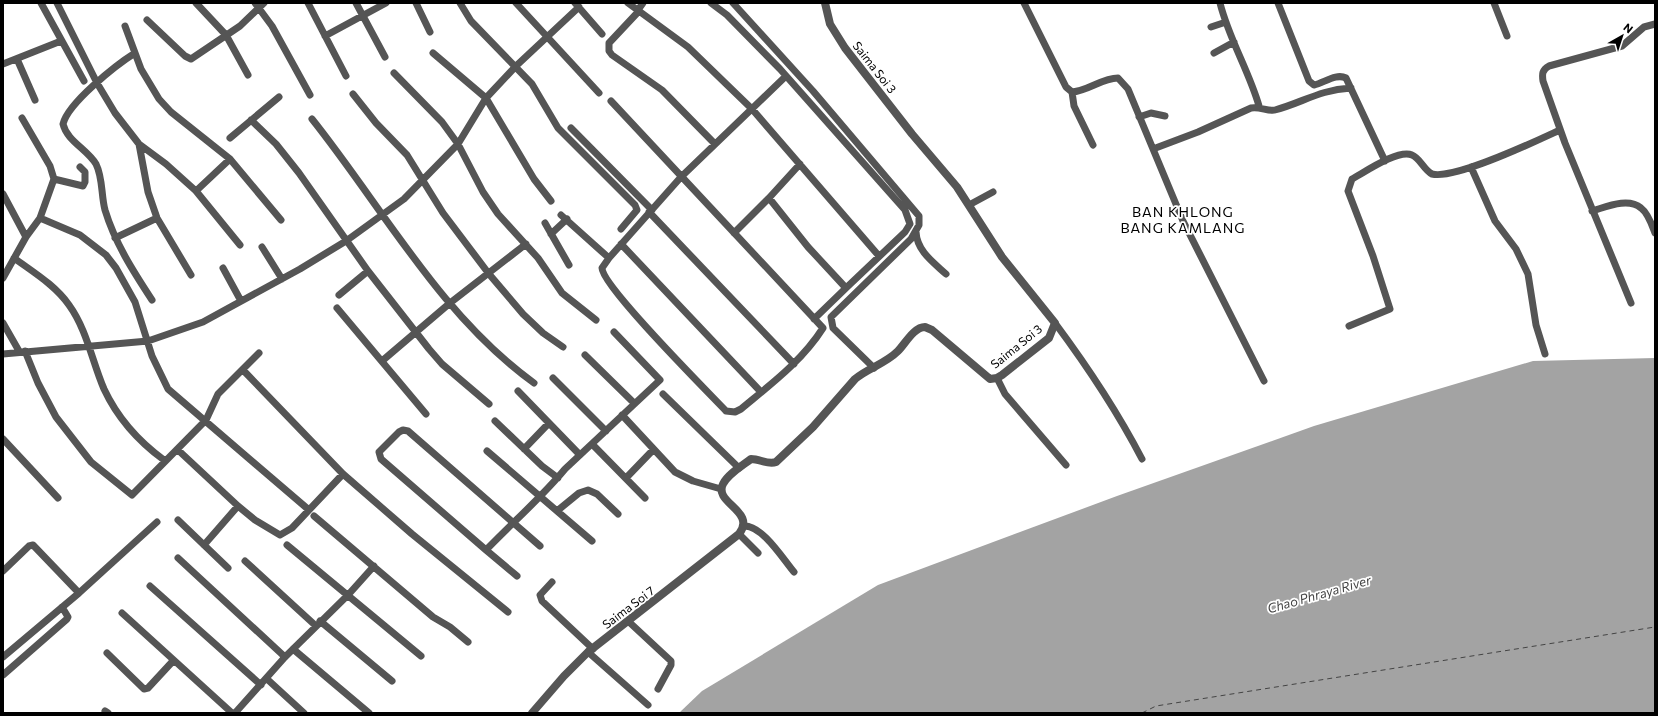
<svg xmlns="http://www.w3.org/2000/svg" width="1658" height="716" font-family="Commissioner,sans-serif">
<style>
.water{fill:#a3a3a3}
.lines{fill:none;stroke-linecap:round;stroke-linejoin:round}
.ferry{stroke:#444;stroke-width:1;stroke-dasharray:5 4;stroke-linecap:butt}
.minor{stroke:#555;stroke-width:7}
.tertiary{stroke:#555;stroke-width:8}
.labels{text-anchor:middle;dominant-baseline:central;stroke-width:3.5;stroke-linejoin:round;paint-order:stroke}
.street-label{font-size:12px;fill:#000;stroke:#fff}
.water-label{font-size:13px;font-style:italic;fill:#444;stroke:#fff}
.quarter-label{font-size:14px;letter-spacing:1px;fill:#000;stroke:#fff}
</style>
<rect width="100%" height="100%" fill="#fff"/>
<path class="water" d="M1655,358V713H679L702,691L878,585L1117,496L1314,426L1533,361Z"/>
<g class="lines">
<path class="ferry" d="M1142,713L1156,706L1655,627"/>
<path class="minor" d="M41,3L84,81
M57,3L97,83L115,113L139,144L166,164L196,191L240,245
M196,3L226,35L248,75
M255,3L272,26L310,95
M308,3L346,76
M356,3L385,57
M416,3L430,32
M460,3L471,21L532,84L558,128L635,205L637,210L621,229
M516,3L599,93
M575,3L602,34
M628,3L688,47L752,109L879,256
M711,3L727,15L780,69L905,210L910,224L905,232L846,288L808,247L769,198L800,164
M733,3L813,91L919,216V225L911,239L831,317L833,328L874,368
M1024,3L1066,87L1072,92C1088,91 1102,78 1118,78L1128,89L1183,221L1264,381
M1220,3C1229,39 1249,71 1259,106
M1278,3L1309,81L1314,85C1324,83 1336,73 1346,78L1385,161
M1494,3L1507,36
M638,10L643,3
M639,11L609,43V51L612,55L662,90L715,144
M147,20L185,56L191,59L240,26L264,3
M125,26L141,69L159,99L171,112L230,159L281,220
M1211,27L1226,22
M325,36L386,3
M135,53C116,65 68,103 63,124C67,141 87,149 96,164C103,178 101,195 105,210C115,243 133,271 152,300
M433,53L486,98L534,179L551,201
M1214,53L1234,42
M17,59L35,100
M3,64L61,41
M394,73L442,122L458,144L483,192L498,214L538,258L562,293L596,320
M1072,92L1074,106L1093,145
M353,94L376,123L407,155L443,213L489,274L523,314L543,333L563,347
M1139,117L1151,113L1165,116
M312,119C383,208 440,315 534,383
M251,120L276,144L299,173L368,271L429,349L442,364L489,404
M571,128L652,210
M230,138L279,97
M139,144L148,192L157,218L191,275
M1153,149L1198,132L1251,108C1259,106 1269,112 1275,110C1304,102 1319,90 1351,88
M1471,167L1495,221L1516,249L1528,274L1536,325L1545,354
M54,179L83,186L85,182V172L80,167
M196,191L230,159
M3,194L26,237
M969,205L993,192
M1592,211C1606,207 1628,197 1641,208C1648,213 1652,225 1655,233
M649,212L794,364
M561,215L609,258L681,177L786,76
M40,218L80,235L106,255L116,268L135,302L152,356L168,389L309,510
M545,223L569,265
M916,232C917,251 933,262 946,274
M734,233L769,198
M551,234L567,219
M115,238L157,218
M621,244L761,392
M262,247L282,279
M14,258C33,272 55,285 69,305C87,330 92,361 104,389C118,419 138,441 164,460
M609,258L602,268C602,286 708,392 726,411L735,412L741,409C771,384 802,361 823,328L611,101
M223,268L241,301
M3,278L26,237L40,218L54,179L50,166L22,118
M339,295L368,271
M1631,303L1565,143L1543,81C1542,74 1542,70 1549,66L1622,46L1644,27L1655,24
M337,308L426,414
M814,319L846,288
M3,323L19,351
M1055,323C1087,366 1117,411 1142,459
M1349,326L1390,309L1373,256L1348,191L1352,179C1365,172 1398,149 1412,155C1420,158 1424,170 1432,174C1455,180 1536,141 1560,130
M25,351L38,383L56,417L91,462L132,495L206,420L218,394L259,353
M3,354L148,341L203,322L300,269L346,241L404,199L458,144L486,98L516,66L579,7
M585,355L634,403
M382,361L450,303L526,244
M243,370L343,474L412,534L508,612
M553,378L606,431
M997,378L1005,394L1066,465
M518,391L580,455
M663,394L739,468
M622,415L675,472L693,481L721,489
M495,421L542,466L558,478
M3,439L58,498
M592,444L645,498
M524,449L549,423
M178,450L238,506L255,520L280,535L292,528L343,474
M487,451L592,541
M626,478L653,450
M557,511L579,493L588,490L597,494L618,514
M314,516L433,617L450,627L468,642
M178,520L228,568
M744,526C762,525 783,559 794,572
M739,534L758,553
M204,545L238,506
M287,545L421,656
M540,546L408,431L403,430L399,432L379,452L381,459L486,550C512,523 541,498 565,469L660,380L614,332
M486,550L517,576
M178,558L285,657
M245,561L316,626
M3,571L29,546L33,545L79,593L3,657
M552,582L540,595L542,601L593,649
M150,586L261,685
M79,593L157,522
M122,613L232,713
M320,621L392,681
M628,621L671,661V665L658,689
M293,649L369,713
M588,652L648,705
M107,653L144,689L148,688L173,661
M3,675L67,619L68,617L62,607
M267,679L304,713
M105,711L108,713
M235,713L285,657L348,595L374,566"/>
<path class="tertiary" d="M532,713L564,676L588,652L739,534C757,511 713,503 723,484C728,474 742,466 751,459C760,459 768,465 776,462L813,427L855,379C868,368 885,364 898,351C905,344 914,327 925,327L932,330L990,379L997,378L1002,375L1049,338L1055,323L1002,257L957,187L912,134L845,48L830,24L825,3"/>
</g>
<g class="labels">
<g class="street-label">
<text transform="translate(875 67) rotate(52)">Saima Soi 3</text>
<text transform="translate(1016 346) rotate(-39)">Saima Soi 3</text>
<text transform="translate(628 607) rotate(-37)">Saima Soi 7</text>
</g>
<g class="water-label">
<text transform="translate(1319 594) rotate(-16)">Chao Phraya River</text>
</g>
<g class="quarter-label">
<text x="1183" y="211">BAN KHLONG<tspan x="1183" dy="16">BANG KAMLANG</tspan></text>
</g>
</g>
<rect width="1658" height="716" fill="none" stroke="#000000" stroke-width="8"/>
<g transform="translate(1622 36) rotate(39)" stroke="#ffffff" stroke-width="3" paint-order="stroke">
<path d="M0-3L7 15L0 10L-7 15Z" fill="#000000"/>
<text y="-6" font-size="11" font-weight="bold" text-anchor="middle" fill="#000000">N</text>
</g>
</svg>
